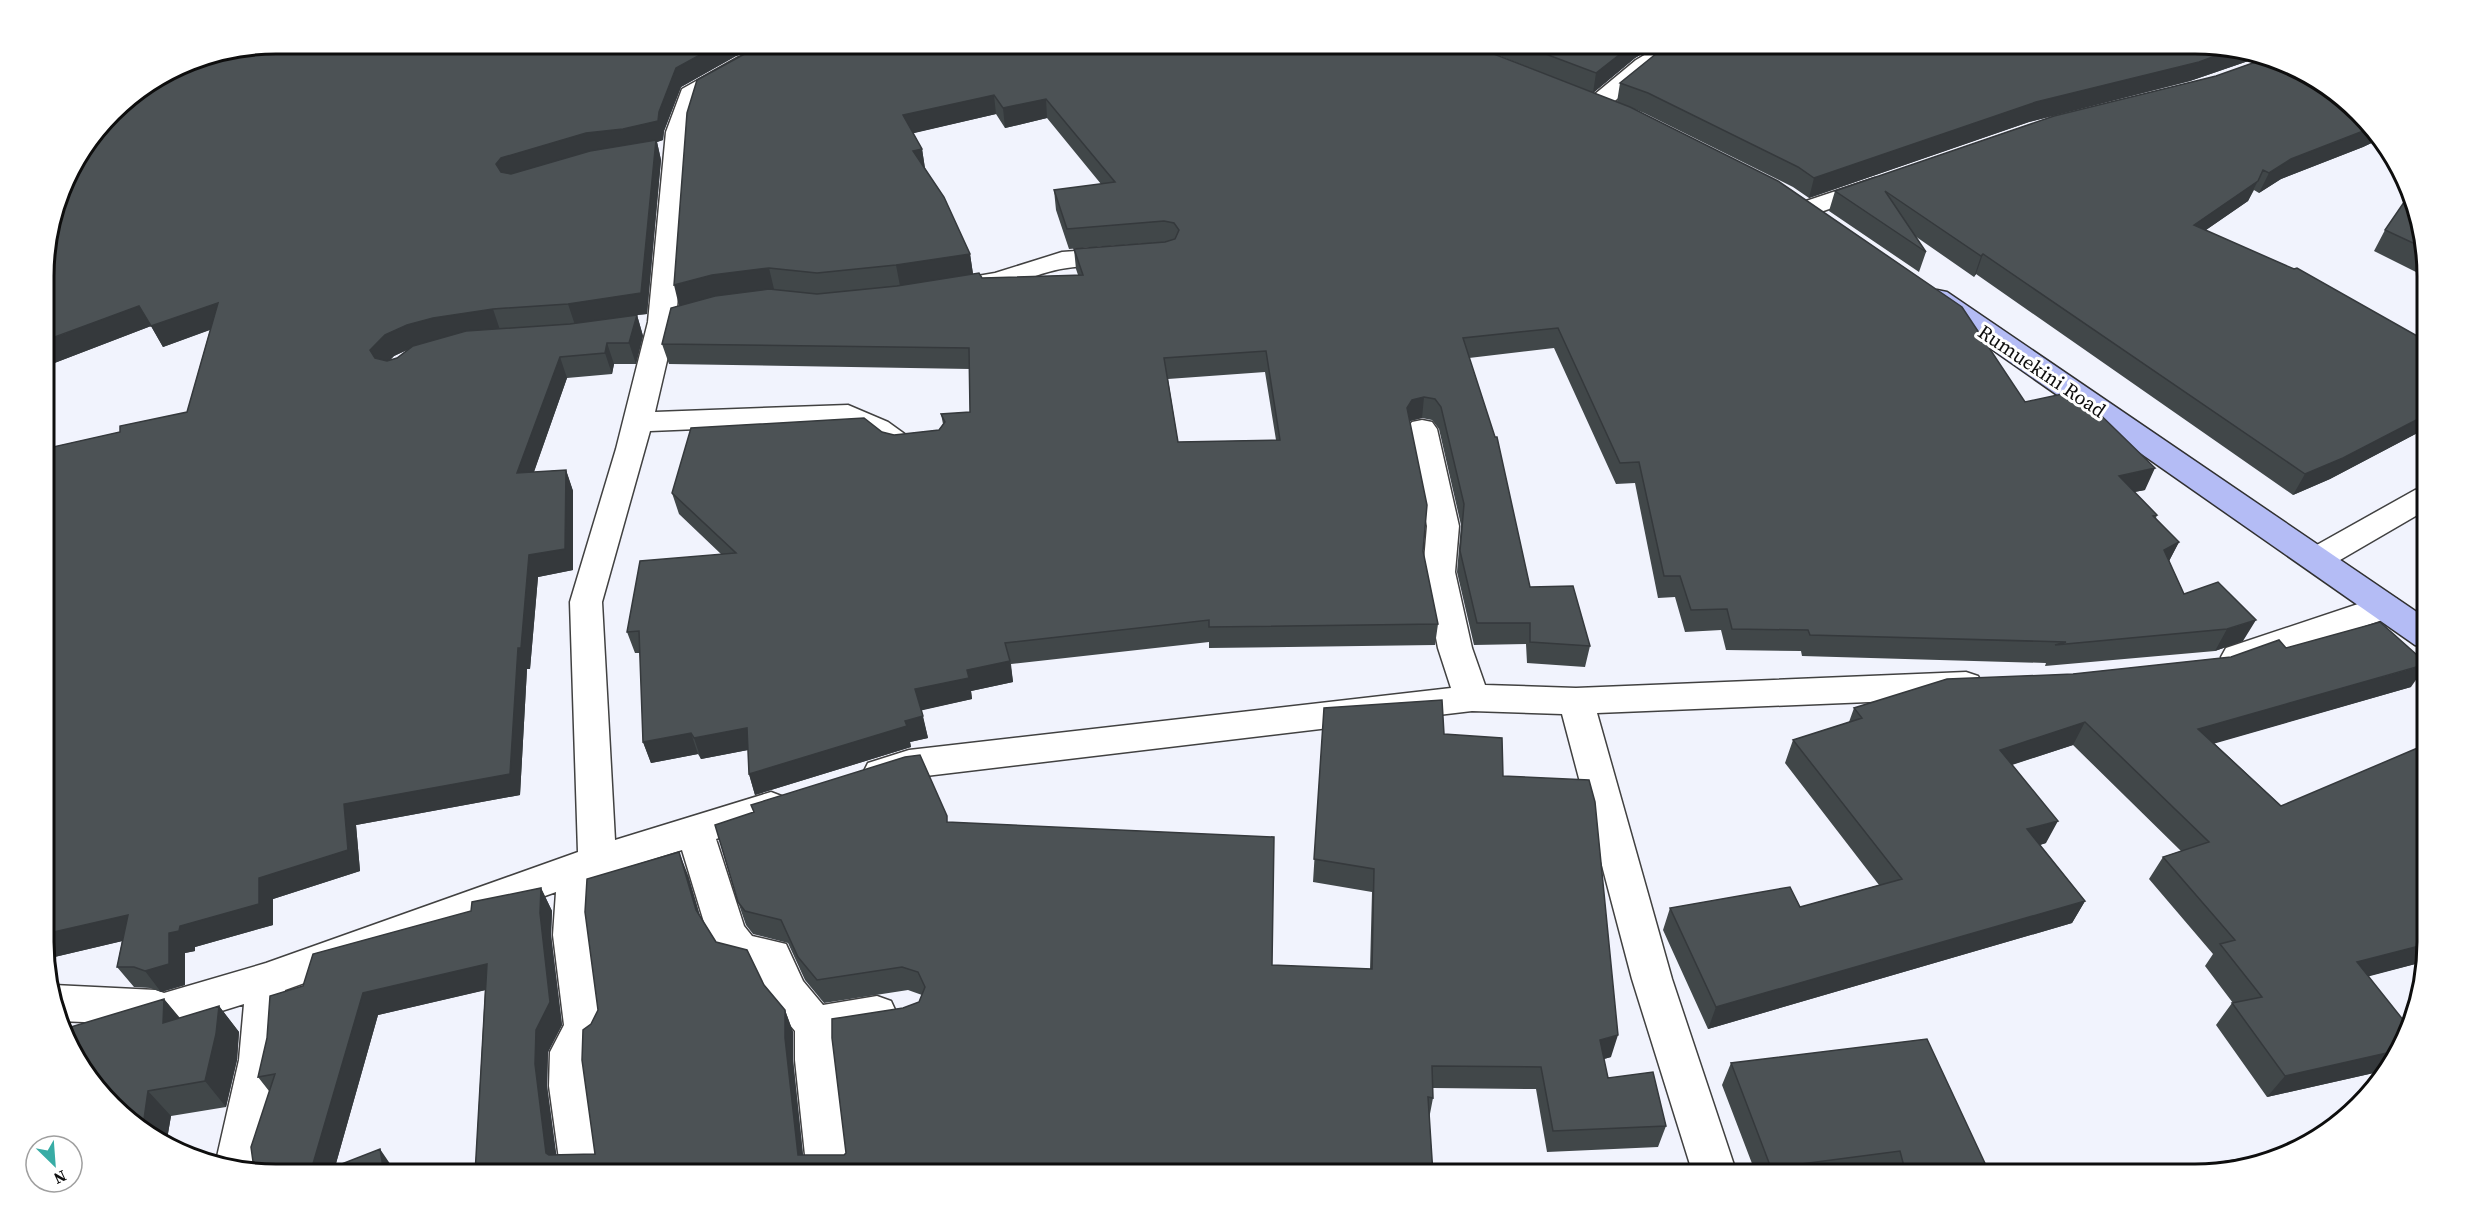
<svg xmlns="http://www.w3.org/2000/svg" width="2471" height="1218" font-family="'Source Serif 4',serif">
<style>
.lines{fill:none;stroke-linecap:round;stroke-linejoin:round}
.street-casing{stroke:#414141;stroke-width:3}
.secondary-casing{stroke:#303030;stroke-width:3}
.street{fill:#fff;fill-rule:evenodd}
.secondary{fill:#b4bcf5;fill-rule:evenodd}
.wall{fill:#414749;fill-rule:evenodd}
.shaded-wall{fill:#35393c}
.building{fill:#4c5255;stroke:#35393c;stroke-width:1.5;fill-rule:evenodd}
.labels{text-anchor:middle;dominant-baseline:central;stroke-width:6;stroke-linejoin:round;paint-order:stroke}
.street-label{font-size:20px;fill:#0e0e0e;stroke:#fff}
.rim{fill:none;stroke:#0e0e0e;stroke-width:3}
</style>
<rect width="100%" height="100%" fill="#f1f3fd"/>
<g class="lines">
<defs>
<path id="street" d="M778,44H808L805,49L753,68L700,98L690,132L676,322L655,412L848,405L888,422L906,435L910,442L906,449C887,454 881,443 866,435C859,431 851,427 843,423L650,431L602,602L615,840L771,792L784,797L789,807L784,817L716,839L744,926L752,936L786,944L803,981L823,1005L877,996L891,1001L897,1014L891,1027L877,1032L837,1039V1060L851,1174H807L795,1060V1031L774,1006L757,971L726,963L707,932L682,850L596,877L593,935L606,1032L600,1045L592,1051C587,1093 599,1134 605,1174H561L549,1086L550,1052L564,1025L553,935L556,892L285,990L281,1060L259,1165L257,1170L216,1161L239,1060L244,1004L129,1040L115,1035L109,1023L58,1021L49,987L54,985L156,990L164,993L266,963L578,852L570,602L616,449L648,322L666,132L682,89L737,58Z
M1663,44H1688L1685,49L1652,70L1605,109L1597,111L1589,109L1585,104L1589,99L1636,60Z
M1875,178L1884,180L1887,185L1884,190L1806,217L1797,214L1793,209L1797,204Z
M1118,248L1127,250L1131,256L1127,262C1107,266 1087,265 1067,268C1031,272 990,301 954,292L950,286L954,280L995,273L1062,252Z
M1422,420L1432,422L1437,429L1459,526L1455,572L1472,648L1485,685L1576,688L1966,672L1978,676L1983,685L1978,694L1966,698L1597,713L1672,979L1737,1174H1693L1632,979L1562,714L1472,711L909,778L881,787L868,783L863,773L868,763L909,750L1451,688L1438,648L1423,572L1427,526L1407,429L1412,422Z
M2426,487V510L2328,567L2317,570L2306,567L2301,559L2306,551L2415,490Z
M2385,595L2397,599L2401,607L2397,615L2238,669L2226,666L2221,657L2226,648Z"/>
<path id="secondary" d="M1937,290L1947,292L2427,619V648L2415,645L1927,304L1923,298L1927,292Z"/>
</defs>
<use href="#street" class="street-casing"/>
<use href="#secondary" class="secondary-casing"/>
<use href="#street" class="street"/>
<use href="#secondary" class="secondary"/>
</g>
<path class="wall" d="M276,44H1468L2025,402L2145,490L2134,492L2157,515L2156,518L2179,542L2169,561L2184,594L2243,641L2215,651L2045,666L2046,663L1802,656L1801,651L1726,650L1721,630L1685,632L1675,597L1658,598L1635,483L1616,484L1554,348L1469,358L1530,587L1590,646L1585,667L1527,663L1526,644L1474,645L1457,572L1461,525L1439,429L1432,420L1422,418L1410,421L1409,422L1423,551L1438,624L1435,645L1209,648V642L1011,664L1013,682L971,691L972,699L921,710L928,738L910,742L911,747L755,795L749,774L748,750L701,759L698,754L651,763L643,742L640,653H635L627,632L721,554L679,514L672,493L882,432L894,435L939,430L943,424L941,414L970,412V369L669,364L662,344L679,306L748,52L736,56L681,87L664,131L663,140L657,142L661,160L647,314L637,315L643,336L636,364H614L612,374L567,378L534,472L566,470L573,491V570L538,577L530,669H527L520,795L356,825L360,871L273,899V925L195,947V951L185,953V985L161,992L150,988L134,987L117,967L122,941L46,959L44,449L120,432L187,412L210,330L163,347L151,326L44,367ZM996,114L1005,128L1047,118L1101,184L1054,190L1056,210L1069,249L1165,242L1074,249L1076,269L1078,275L982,278L973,274L970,254L925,168L922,149L913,133ZM411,348L397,358L390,360L394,356ZM1265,372L1276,440L1178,442L1168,379Z
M1469,44H1659L1635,58L1593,93Z
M2195,44L2257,58L2190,81L2029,122L1809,198L1793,187L1644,113L1617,102L1620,83Z
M2216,76L2380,135L2382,138L2363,147L2281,179L2259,193L2254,190L2248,201L2206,230L2425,429L2330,479L2293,495L1976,274L1974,277L1915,236L1926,252L1919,272L1829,211L1835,191Z
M2385,230L2426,246V277L2374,251Z
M2286,648L2411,687L2214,743L2427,942L2423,962L2368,976L2404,1045L2387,1070L2267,1097L2216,1025L2232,1003H2233L2205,966L2213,954L2149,879L2163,857L2181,851L2073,745L2012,765L2046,843L2040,845L2085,901L2072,923L1708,1029L1663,930L1670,908L1800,907L1879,885L1785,763L1793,740L1849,722L1854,708L2073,674L2231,657Z
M1324,708L1444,734L1503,776L1611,1057L1604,1059L1608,1078L1666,1126L1658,1147L1547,1152L1536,1089L1433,1088V1098L1429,1119L1433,1174H475L485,990L378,1015L335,1167L395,1171L396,1174H276L269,1091L258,1077L303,986L471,911L541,888L552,911L551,935L562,1025L548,1052L547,1086L556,1155L595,1154L591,1024L688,875L700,916L716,942L764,985L785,1010L793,1032V1060L803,1155H844L846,1153L903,1008L919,1002L922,995L908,990L824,1003L805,980L788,943L753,934L746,925L738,902L948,822L1272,965L1370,969L1372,892L1313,882Z
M164,999L180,1018L219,1006L239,1032L237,1060L226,1107L171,1116L166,1145L91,1083Z
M1731,1063L1990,1174H1889V1172L1875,1174H1756L1722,1085Z
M2190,1167L2210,1174H2185Z"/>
<path class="shaded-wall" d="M720,44H772L736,56L681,87L664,131L663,140L657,142L661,160L647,314L637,315L643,336L636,364L629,343L575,325L568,304L503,184L496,164L501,158L659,112L676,68Z
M1633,44H1659L1635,58L1593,93L1596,73Z
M2229,51L2257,58L2190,81L2029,122L1809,198L1814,178L2036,102Z
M994,95L996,114L906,135L903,115Z
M1046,99L1047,118L1005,128L1003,108Z
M2371,128L2380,135L2382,138L2363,147L2281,179L2259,193L2269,173L2291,159Z
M922,149L925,169L913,151Z
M2263,170L2248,201L2184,245L2194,225Z
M970,254L973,274L900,286L896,265Z
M1983,254L1976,274L1974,277L1981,256Z
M769,268L774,289L679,306L674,285L712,275Z
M218,303L228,323L163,347L151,326Z
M139,306L151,326L44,367V341Z
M493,309L500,330L416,346L394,356L379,371L370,350L385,335L407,325L433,318Z
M607,343L614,364L612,374L605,353Z
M560,357L567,378L526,494L517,473Z
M1424,397L1422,418L1410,421L1405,429L1407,408L1412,400Z
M2426,410L2425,429L2330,479L2293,495L2305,474Z
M2155,468L2145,490L2109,497L2119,476Z
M566,470L573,491V570L538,577L530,669H527L520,795L356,825L360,871L273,899V925L195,947V951L185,953V985L161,992L145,971L169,933L259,878L344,804L518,648L529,555Z
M2179,542L2168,563L2164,550Z
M2256,620L2243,641L2215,651L2227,629Z
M1010,661L1013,682L971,691L972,699L919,711L915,689L967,670Z
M2427,664L2411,687L2185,752L2198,729Z
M923,716L928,738L910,742L911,747L755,795L749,774L905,721Z
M2085,722L2073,745L1989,772L2000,750Z
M747,728L753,749L701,759L694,738Z
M691,733L698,754L651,763L643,742Z
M2058,821L2046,843L2016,852L2027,829Z
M679,852L688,875L705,933L696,910Z
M541,888L552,911L551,935L562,1025L548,1052L547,1086L559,1174L546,1153L535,1064L540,913Z
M2085,901L2072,923L1708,1029L1716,1007Z
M128,915L144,936L46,959L45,934Z
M2427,944L2423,962L2340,984L2357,962Z
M487,964L499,987L378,1015L333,1174H310L363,993Z
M164,999L185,1025L163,1023Z
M219,1006L239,1032L237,1060L226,1107L205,1081Z
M785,1010L793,1032V1060L805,1174L798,1155L785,1038Z
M1618,1035L1611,1057L1593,1062L1600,1040Z
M2400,1050L2387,1070L2267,1097L2285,1076Z
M148,1091L171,1116L166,1145L143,1126Z
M380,1149L395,1171L396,1174H384Z"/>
<path class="building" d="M276,44H720L676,68L659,112L658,121L623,129L586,133L501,158L496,164L501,172L511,174L590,151L656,140L641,293L568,304L493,309L433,318L407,325L385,335L370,350L375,358L387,361L397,358L413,346L466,331L570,324L637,315L629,343H607L605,353L560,357L517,473L566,470L565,549L529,555L521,648H518L510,774L344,804L348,850L259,878V904L180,926L179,931L169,933V964L145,971L134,967H117L128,915L45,934L44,449L120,432V426L187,412L218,303L151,326L139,306L44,341V260L68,173L122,101L187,61Z
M770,44H1468L1630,107L1778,181L1962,307L2025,402L2076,391L2155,468L2119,476L2157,515L2153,516L2179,542L2164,550L2184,594L2218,582L2256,620L2227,629L2055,645L2066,642L1810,635L1808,630L1732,629L1727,609L1691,610L1680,576H1664L1639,462L1620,463L1558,328L1463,338L1495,437H1497L1530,587L1573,586L1590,646L1530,642V623H1477L1460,551L1464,504L1441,407L1435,399L1424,397L1412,400L1407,408L1427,505L1423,551L1438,624L1209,627V620L1005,643L1010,661L967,670L969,678L915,689L923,716L905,721L907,726L749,774L747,728L694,738L691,733L643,742L639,631L627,632L640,561L736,553L672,493L691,428L864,418L882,432L894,435L939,430L945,422L941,414L970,412L969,348L662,344L671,308L715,296L769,289L817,294L897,286L979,273L982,278L1083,275L1074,249L1165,242L1175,239L1179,230L1174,223L1164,221L1067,229L1054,190L1115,182L1046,99L1003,108L994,95L903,115L922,149L913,151L944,197L970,254L896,265L817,273L769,268L712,275L674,285L687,113L697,80L750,51ZM1266,351L1280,440L1178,442L1164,358Z
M1519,44H1633L1596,73Z
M1671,44H2195L2229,51L2199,62L2036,102L1814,178L1798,167L1648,93L1620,83L1657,53Z
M2264,59L2298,67L2371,128L2291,159L2269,173L2263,170L2258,181L2194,225L2294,269L2297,268L2426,341V415L2343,458L2305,474L1983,254L1981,256L1885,191L1926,252L1835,191L2054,116L2216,76Z
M2411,192L2426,246V249L2385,230Z
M2380,622L2427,664L2198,729L2281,806L2427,744V944L2357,962L2408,1026L2404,1045L2400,1050L2285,1076L2232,1003L2262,997L2220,944L2235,940L2163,857L2209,842L2085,722L2000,750L2058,821L2027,829L2085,901L1716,1007L1670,908L1790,887L1800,907L1902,879L1793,740L1862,718L1854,708L1947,679L2073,674L2231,657L2279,640L2286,648Z
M1442,700L1444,734L1502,738L1503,776L1589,780L1595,802L1618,1035L1600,1040L1608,1078L1653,1072L1666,1126L1553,1131L1541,1067L1432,1066L1433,1098L1428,1097L1433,1174H475L487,964L363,993L310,1174H276L254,1169L251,1147L275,1074L258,1077L267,1038L270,996L303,986L313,954L471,911L472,902L541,888L540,913L550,1002L536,1030L535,1064L546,1153L549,1155L595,1154L582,1060L583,1030L591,1024L598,1010L585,912L587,879L679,852L696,910L716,942L747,950L764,985L785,1010V1038L798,1155H844L846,1153L832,1038V1019L903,1008L919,1002L925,987L918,972L902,967L817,980L798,957L781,920L745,911L738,902L715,825L754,812L751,805L905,757L920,755L947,816V822L1274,837L1272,965L1372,969L1374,869L1314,859L1324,708Z
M164,999L163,1023L219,1006L216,1034L205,1081L148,1091L143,1126L91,1083L61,1030Z
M1927,1039L1990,1174H1906L1900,1151L1771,1168L1731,1063Z
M380,1149L384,1174H316Z
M2292,1151L2270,1162L2210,1174H2193L2190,1167Z"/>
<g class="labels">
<g class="street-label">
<text transform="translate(2042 371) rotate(34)">Rumuekini Road</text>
</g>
</g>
<path d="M0 0H2471V1218H0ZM276 54H2195A222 222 0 0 1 2417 276V942A222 222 0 0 1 2195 1164H276A222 222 0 0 1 54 942V276A222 222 0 0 1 276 54Z" fill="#fff" fill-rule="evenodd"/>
<path class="rim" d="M276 54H2195A222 222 0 0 1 2417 276V942A222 222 0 0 1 2195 1164H276A222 222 0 0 1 54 942V276A222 222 0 0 1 276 54Z"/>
<g transform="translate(54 1164) rotate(155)"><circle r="28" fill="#ffffff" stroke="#9f9f9f" stroke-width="1.5"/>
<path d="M0-4.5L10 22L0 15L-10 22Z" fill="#38aca5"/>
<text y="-9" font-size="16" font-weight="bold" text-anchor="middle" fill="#0e0e0e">N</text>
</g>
</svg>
